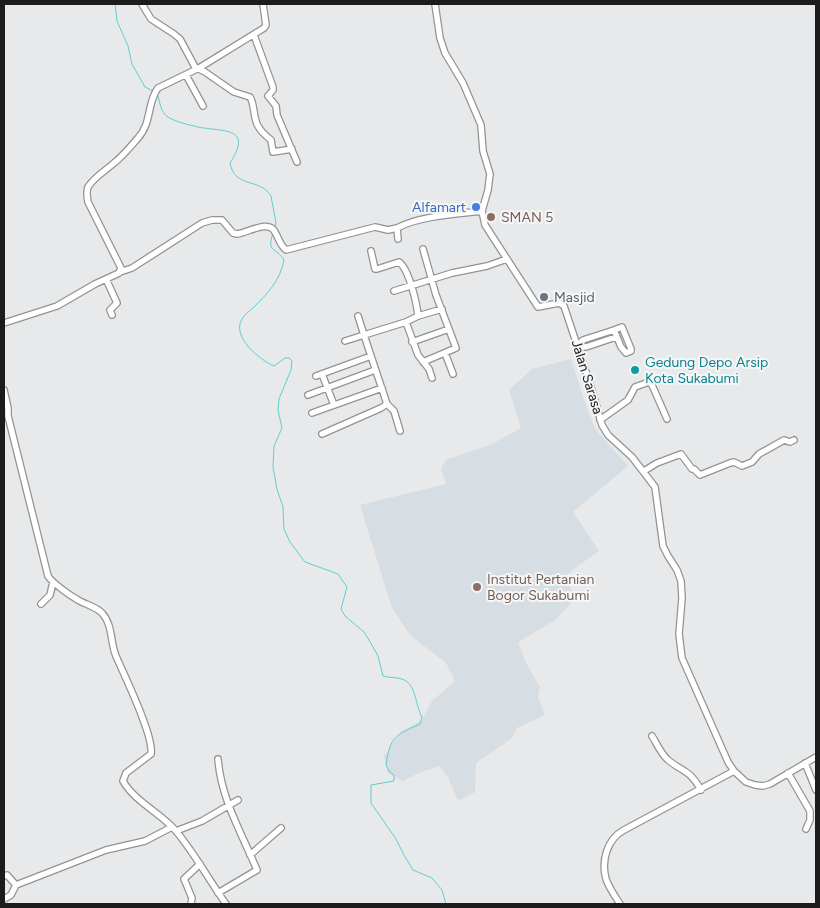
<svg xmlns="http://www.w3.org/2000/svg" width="820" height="908" font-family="Figtree,sans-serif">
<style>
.built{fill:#d6dde3}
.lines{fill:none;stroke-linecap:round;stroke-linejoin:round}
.stream{stroke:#5ccfd1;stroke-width:1}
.minor-casing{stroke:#929393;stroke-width:8}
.minor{stroke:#fff;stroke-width:5.5}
.shop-dot{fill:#3f7fe0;stroke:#f5f6f7;stroke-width:2}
.education-dot{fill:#8d6e63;stroke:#f5f6f7;stroke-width:2}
.worship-dot{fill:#6b7280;stroke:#f5f6f7;stroke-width:2}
.culture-dot{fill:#0f9aa8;stroke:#f5f6f7;stroke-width:2}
.labels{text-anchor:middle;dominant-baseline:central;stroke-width:4;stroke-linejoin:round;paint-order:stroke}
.shop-label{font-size:14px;fill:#366cbe;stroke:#f5f6f7;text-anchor:end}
.education-label{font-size:14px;fill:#785e54;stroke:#f5f6f7;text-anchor:start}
.worship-label{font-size:14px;fill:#5b616d;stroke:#f5f6f7;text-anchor:start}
.culture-label{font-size:14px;fill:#0d838f;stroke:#f5f6f7;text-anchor:start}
.street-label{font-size:14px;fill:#1c1c1c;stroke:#f5f6f7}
</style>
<rect width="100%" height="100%" fill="#e8e9ea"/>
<path class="built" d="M571,359L585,403L595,429L628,466L573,512L599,551L564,576L576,598L555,620L518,642L526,663L540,687L538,697L545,715L517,728L512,738L476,763L475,792L458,801L448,777L439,766L419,773L403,781L388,773L384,756L401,732L422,720L432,701L455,681L446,663L411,636L392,608L360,505L446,484L441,469L446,460L492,444L521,428L509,390L532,369Z"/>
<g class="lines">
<path class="stream" d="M115,4L117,21L128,46L132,64L145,87L153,91
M157,93C160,101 160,112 168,117C176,122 189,125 198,127C222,132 254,126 230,163C235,189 259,177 271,196L276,223L274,229
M273,233C266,253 276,247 284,260C280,281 268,293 253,308C249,311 244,315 242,319C231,337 260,360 274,366L285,358H289L292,361L291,370L279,399L278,410L282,428L274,446L273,467L277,489L283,507L284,529L290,542L305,562L338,574L347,587L341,609L345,616L364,632L369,640L378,656L383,676C389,678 396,677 402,679C417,684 415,706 422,717L420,724C396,735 390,736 386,765L389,771L394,775V781L371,785V803L396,839L404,855L413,870L432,878L442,890L446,904"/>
<defs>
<path id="minor" d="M142,4L151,19L174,34L180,39L195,67L205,72L234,92L250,97C255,105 253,118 258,126C261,132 266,136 271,140L273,152L292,149
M435,4L440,38L445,53L463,83L481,125L483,151L490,174L488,190L482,211L485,225L538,307L559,303L564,306L591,387L602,425L608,435L632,457L655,487L663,546L668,556L677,570L681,581L682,598L679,634L682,658L728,762L734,771L746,782L755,785L763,786L770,784L816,757
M254,35L273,87V90L268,96L276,106L277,115L297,162
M186,75L203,106
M398,239L397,228C419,216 457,214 482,211
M423,249L436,295L456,348L423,362
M371,251L375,269H377L399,262C409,269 417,304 418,316L406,322L364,335L387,404L394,411L400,431
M120,272L132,268L202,223L212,220H222L233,233L237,234C247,233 269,219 275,232C279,239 280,245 286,250L375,227L388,230L397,228
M106,279L117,303L110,310L112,315
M394,291L452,273L487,266L507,259
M418,316L442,309
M406,322L418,355L429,369L432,378
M4,323L57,306L95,284L119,273L121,268L88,202C87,197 86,192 88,187C94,177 105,171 114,163C123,156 130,147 138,138C152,123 147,102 158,88L199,68L264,28L266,25L263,4
M622,327L631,349V351L626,353L621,347L614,330Z
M345,341L364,335L358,316
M412,342L449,329
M577,346L583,340L614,330
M577,346L586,347L616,337
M445,353L453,374
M322,374L334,405
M316,376L371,356
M4,390L8,408V416L48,576C52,583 71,596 78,600C86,605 95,606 102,613C113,625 110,642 116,656C124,675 154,736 151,754L126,773L123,781C135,802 161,813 176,831C195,854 209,880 226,904
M308,395L375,370
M312,413L382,388
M600,420L628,400L635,387L649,382L652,385L667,419
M322,434L381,408L387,404
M644,471L657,463L681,454L692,469H694L700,475L730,463L734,462L742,466L752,462L759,454L784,440L790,442L794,440
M41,604L50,595L53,582
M652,736C657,744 661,754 668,760C684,773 689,769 701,790
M805,763L816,790
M788,773L810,811V820L806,829
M176,831L202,821L238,800
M250,855L281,828
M4,876L7,875L16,885L11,895L4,899
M16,885L106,850L145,841L172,827
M218,893L257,870C242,834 221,799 218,759
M191,904L192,898L184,879L200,864
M620,904C615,896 609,888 606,879C601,861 607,839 624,830L734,771"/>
</defs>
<use href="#minor" class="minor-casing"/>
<use href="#minor" class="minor"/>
</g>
<circle class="shop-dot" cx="476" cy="207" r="5"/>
<g class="education-dot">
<circle cx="491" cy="217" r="5"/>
<circle cx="477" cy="587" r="5"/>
</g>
<circle class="worship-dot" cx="544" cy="297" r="5"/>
<circle class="culture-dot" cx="635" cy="370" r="5"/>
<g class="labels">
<g class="shop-label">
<text x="466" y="207">Alfamart</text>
</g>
<g class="education-label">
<text x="501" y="217">SMAN 5</text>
<text x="487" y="579">Institut Pertanian<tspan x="487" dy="16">Bogor Sukabumi</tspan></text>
</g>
<g class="worship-label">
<text x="554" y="297">Masjid</text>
</g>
<g class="culture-label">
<text x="645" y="362">Gedung Depo Arsip<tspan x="645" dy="16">Kota Sukabumi</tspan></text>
</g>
<g class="street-label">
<text transform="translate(587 377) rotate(73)">Jalan Sarasa</text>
</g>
</g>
<rect width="820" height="908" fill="none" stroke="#1c1c1c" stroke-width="10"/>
</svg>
